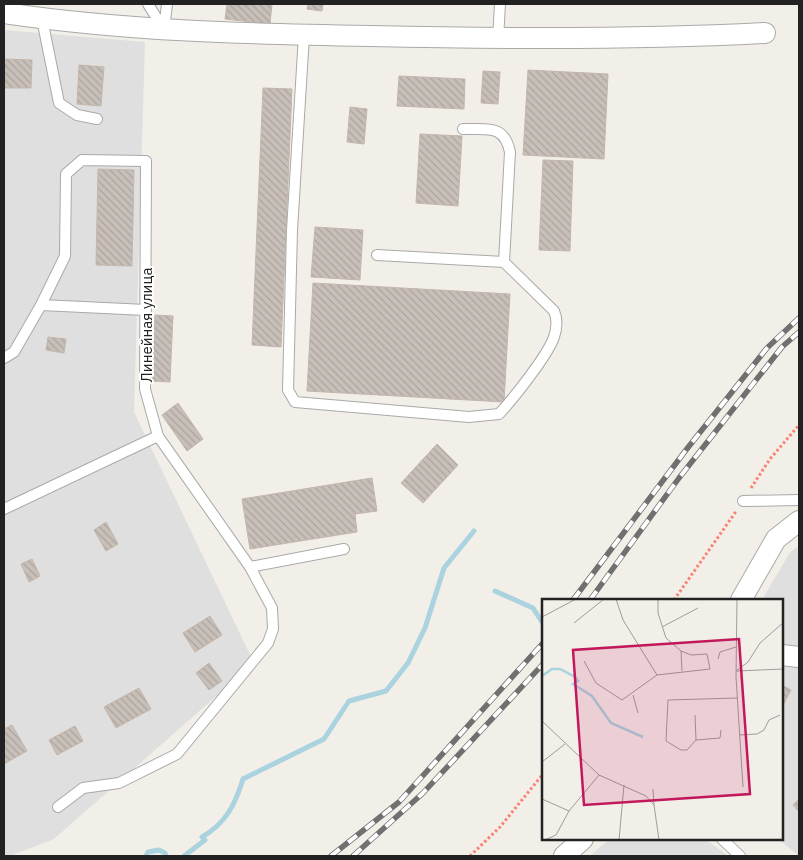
<svg xmlns="http://www.w3.org/2000/svg" width="803" height="860" font-family="'IBM Plex Sans',sans-serif">
<style>
.residential{fill:#e0dfdf}
.lines{fill:none;stroke-linecap:round;stroke-linejoin:round}
.stream{stroke:#aad3df;stroke-width:5}
.building{fill:url(#building-back-hatch);stroke:#c4b6ab}
.service-casing{stroke:#a9a9a9;stroke-width:12}
.minor-casing{stroke:#a9a9a9;stroke-width:22}
.path{stroke:#fa8072;stroke-width:3;stroke-dasharray:2.5 2.5;stroke-linecap:butt}
.service{stroke:#fff;stroke-width:10}
.minor{stroke:#fff;stroke-width:20}
.rail-casing{stroke:#707070;stroke-width:5.5}
.rail{stroke:#fff;stroke-width:4;stroke-dasharray:11;stroke-linecap:butt}
.labels{text-anchor:middle;dominant-baseline:central;stroke-width:4;stroke-linejoin:round;paint-order:stroke}
.street-label{font-size:15px;fill:#222;stroke:#fff}
.inset-river{fill:none;stroke:#aad3df;stroke-width:2.5}
.inset-road{fill:none;stroke:#9f9d99;stroke-width:1}
.view{fill:#c2185b;fill-opacity:0.15;stroke:#c2185b;stroke-width:2.5}
.inset-edge{fill:none;stroke:#222;stroke-width:2.5}
</style>
<defs>
<pattern id="building-back-hatch" width="6" height="6" patternUnits="userSpaceOnUse" patternTransform="scale(1.25)"><rect width="6" height="6" fill="#c7bfb8"/><path d="M-1 5l2 2M0 0l6 6M5-1l2 2" fill="none" stroke="#aba49e"/></pattern>
</defs>
<rect width="100%" height="100%" fill="#f2efe9"/>
<path class="residential" d="M4,30L145,42L134,412L254,663L54,839L10,856H4Z
M799,546V856L778,839H782V600H762L790,552Z
M609,839H705L728,856H590Z"/>
<g class="lines">
<path class="stream" d="M495,591L533,608L542,622
M146,856L148,852L159,850L165,853L166,856
M184,856L205,840L202,837C226,823 235,805 243,779L324,739L349,701L386,691L408,663L425,628L444,568L474,531"/>
</g>
<path class="building" d="M227,4H272L270,24L225,19Z
M308,4H323L322,11L307,9Z
M4,59L32,60L31,88H4Z
M79,65L104,67L101,106L77,104Z
M528,70L608,74L604,159L523,155Z
M483,71L500,72L498,104L481,103Z
M399,76L465,79L464,109L397,106Z
M263,88L292,89L281,347L252,345Z
M350,107L367,109L364,144L347,142Z
M420,134L462,136L458,206L416,203Z
M543,160L573,161L570,251L539,250Z
M98,169L134,170L132,266L96,265Z
M315,227L363,230L360,280L311,277Z
M313,283L510,294L504,402L307,391Z
M155,315L173,316L170,382L152,381Z
M48,337L66,339L64,353L46,350Z
M178,403L203,439L187,451L162,415Z
M437,444L458,465L423,503L401,483Z
M372,478L377,511L355,514L357,532L250,549L242,499Z
M106,522L118,544L106,551L94,530Z
M32,559L40,576L29,582L21,564Z
M210,616L222,635L195,652L183,633Z
M209,663L222,681L209,690L196,673Z
M782,685L791,690L782,707Z
M139,688L151,709L116,728L104,707Z
M12,725L27,751L4,764V729Z
M75,726L83,741L57,755L49,740Z
M799,799V812L793,805Z"/>
<g class="lines">
<defs>
<path id="service" d="M148,4L164,30
M42,19L59,103L77,115L97,119
M164,30L167,4
M304,35L292,230L288,390L295,402L469,417L499,414C513,399 548,355 554,337C557,328 558,320 554,311L504,262L377,255
M498,39L500,4
M463,129C488,130 504,124 510,152L504,262
M4,358L14,352L41,305L146,310
M743,501L799,500
M4,509L158,436L145,389L146,161L82,160L66,174L65,256L41,305
M250,567L344,549
M58,807L83,788L119,783L177,754L268,643L273,629L272,608L250,567L158,436
M722,839L740,856"/>
<path id="minor" d="M4,13C126,31 248,34 371,36C502,39 634,40 765,33
M741,600L776,539L799,521
M782,655L799,657
M564,856L583,839"/>
</defs>
<use href="#service" class="service-casing"/>
<use href="#minor" class="minor-casing"/>
<path class="path" d="M751,488L770,459L799,425
M674,600L737,510
M470,856L500,827L543,774"/>
<use href="#service" class="service"/>
<use href="#minor" class="minor"/>
<defs>
<path id="rail" d="M573,600L686,450L767,348L799,318
M590,600L679,478L782,347L799,332
M331,856L399,802L543,643
M353,856L423,793L543,664"/>
</defs>
<use href="#rail" class="rail-casing"/>
<use href="#rail" class="rail"/>
</g>
<g class="labels">
<g class="street-label">
<text transform="translate(146 325) rotate(-90)">Линейная улица</text>
</g>
</g>
<g transform="translate(542 599)">
<rect width="241" height="241" fill="#f2efe9"/>
<path class="inset-river" d="M0,77L10,70H18L33,78L36,82L31,85L50,97L69,124L101,138"/>
<path class="inset-road" d="M74,0L81,21L115,76L168,70L165,55L149,56L139,52M116,0V14L124,39L139,52L140,72M195,0L194,78L201,188M0,18L34,0M32,24L62,0M120,28L156,9M176,60L178,53L194,48M42,62L54,84L80,101L115,76M194,72L206,63L218,44L242,23M194,72L242,70M91,96L96,114M153,116L154,141L145,151H139L124,142L126,101L195,99M0,122L57,176L104,197L112,206L117,241M197,136L215,135L222,131L227,121L238,116M154,141L178,139L179,131M0,163L23,145M111,190L112,206M0,200L27,212M3,241L14,236L27,212L57,176M77,241L82,186"/>
<path class="view" d="M197,40L208,195L42,206L31,51Z"/>
<rect width="241" height="241" class="inset-edge"/>
</g>
<rect width="803" height="860" fill="none" stroke="#222222" stroke-width="10"/>
</svg>
